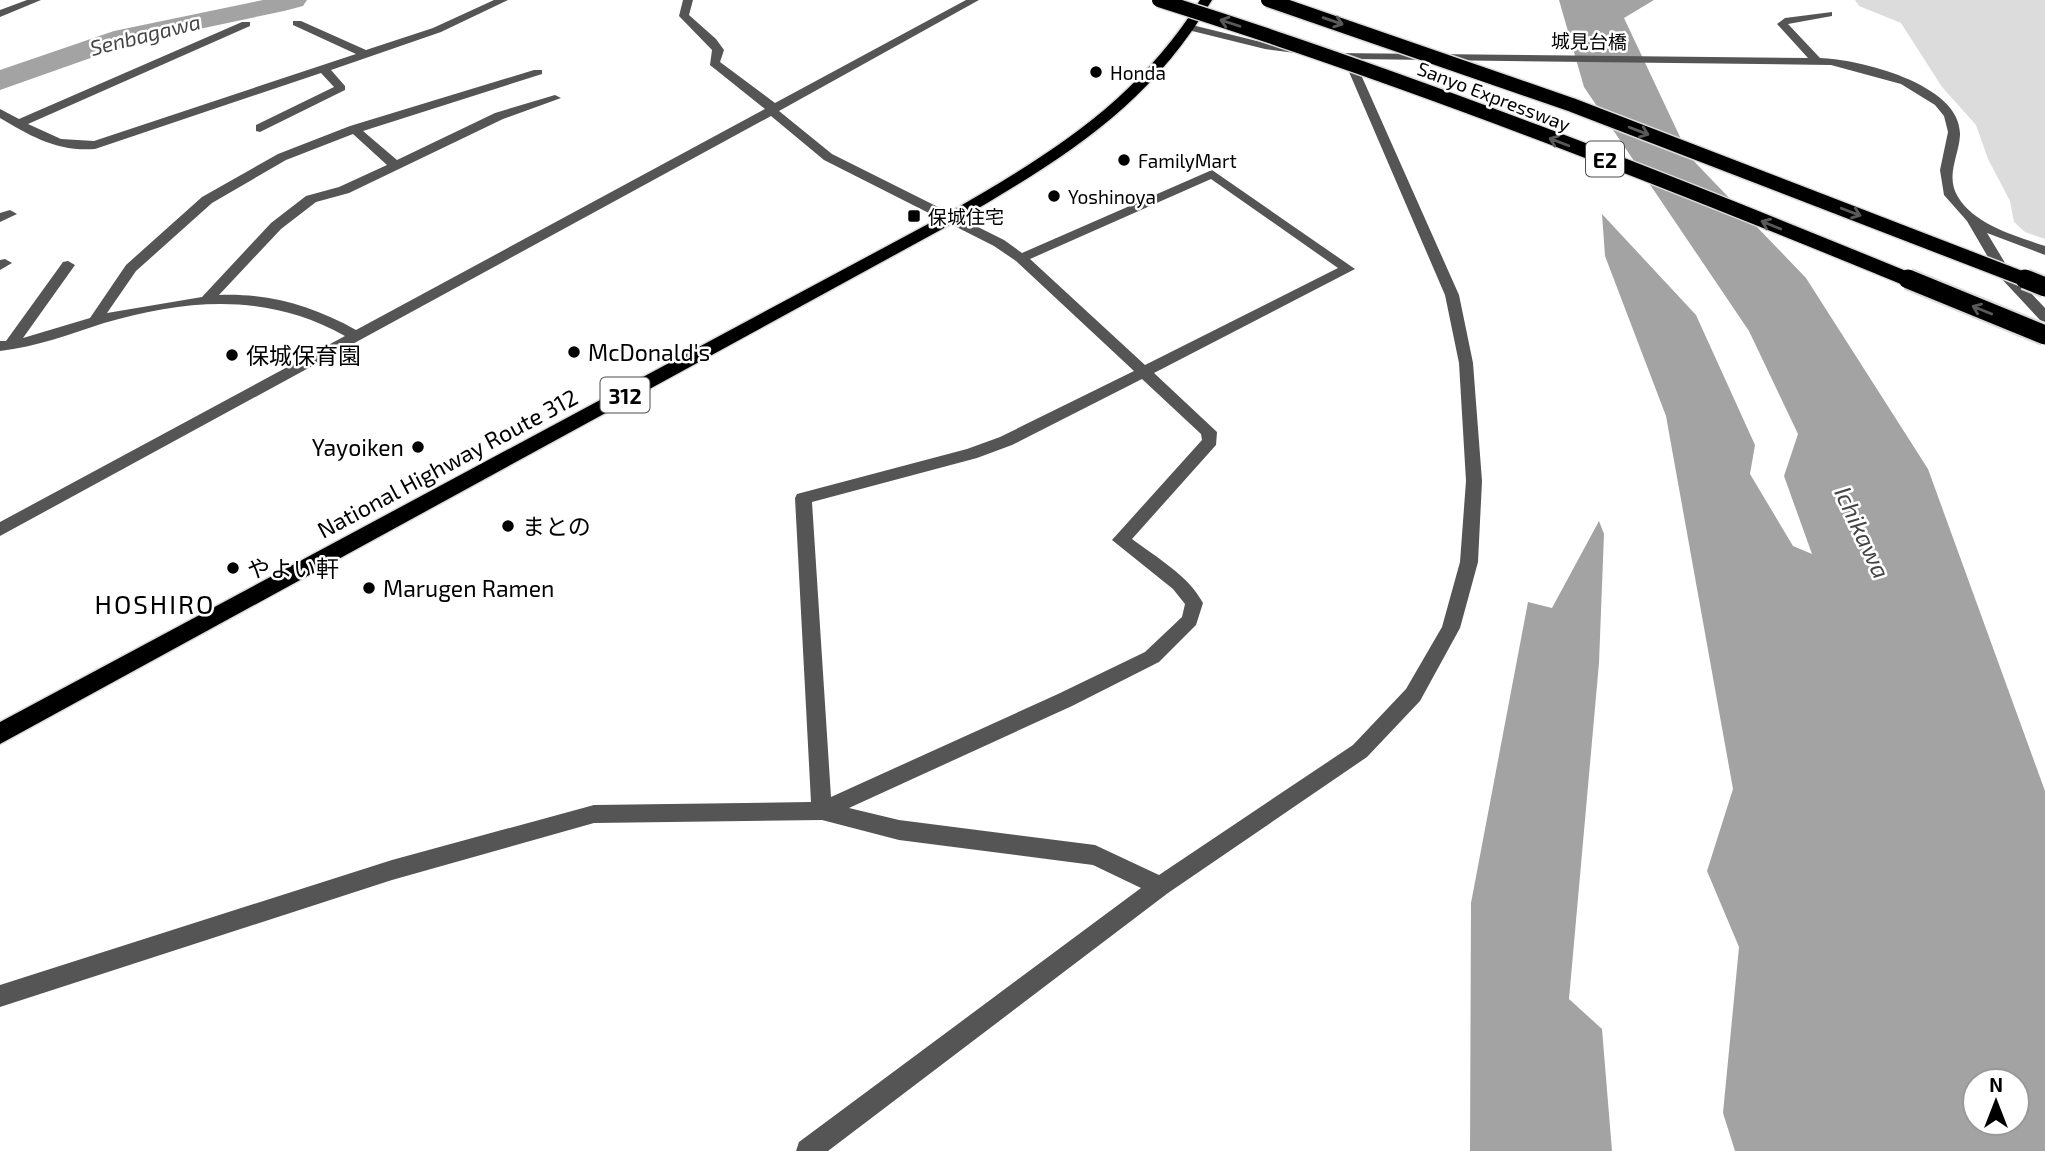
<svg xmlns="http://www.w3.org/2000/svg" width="2045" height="1151" font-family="'Exo 2','Noto Sans JP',sans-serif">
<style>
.green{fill:#dcdcdc}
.water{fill:#a3a3a3;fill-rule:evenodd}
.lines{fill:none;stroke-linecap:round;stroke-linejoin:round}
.river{fill:#a3a3a3;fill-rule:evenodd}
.highway-casing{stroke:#dbdbdb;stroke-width:3}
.minor{fill:#555;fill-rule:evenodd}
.highway{fill:#000;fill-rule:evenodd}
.highway-bridge-far1-casing{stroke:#dbdbdb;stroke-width:17;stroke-linecap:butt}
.highway-bridge-casing{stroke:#dbdbdb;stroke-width:23;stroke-linecap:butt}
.highway-bridge-far1{stroke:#000;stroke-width:14}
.highway-bridge{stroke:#000;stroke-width:19}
.oneway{stroke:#595959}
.poi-dot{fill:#000;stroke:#fff;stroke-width:2.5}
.labels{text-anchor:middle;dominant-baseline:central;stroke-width:5;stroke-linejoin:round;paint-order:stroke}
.far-street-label{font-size:19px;fill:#000;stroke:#fff}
.far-poi-label{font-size:19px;fill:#000;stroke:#fff;text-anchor:start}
.far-water-label{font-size:21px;font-style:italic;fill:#444;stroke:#fff}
.shield{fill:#fff;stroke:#4c4c4c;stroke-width:2}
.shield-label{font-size:21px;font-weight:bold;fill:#000}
.poi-label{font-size:23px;fill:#000;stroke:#fff;text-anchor:start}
.street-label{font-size:23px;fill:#000;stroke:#fff}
.water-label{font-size:24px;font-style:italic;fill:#444;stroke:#fff}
.quarter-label{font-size:26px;letter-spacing:2px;fill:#000;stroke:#fff}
</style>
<rect width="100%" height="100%" fill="#fff"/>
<path class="green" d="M1855,0H2045V239L2025,232L2014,222L2010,201L1988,159L1976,125L1942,87L1901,23L1859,6Z"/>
<path class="water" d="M1559,0H1654L1624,18L1689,156L1806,278L1928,469L2045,791V1151H1735L1723,1113L1739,947L1707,871L1733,789L1666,416L1605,256L1602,214L1696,315L1755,445L1750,474L1793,546L1812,554L1784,476L1798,434L1749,331L1584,87ZM1975,1081H2017V1123H1975Z
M1599,521L1604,534L1599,663L1569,999L1602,1029L1612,1151H1470L1471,903L1528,602L1552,608Z"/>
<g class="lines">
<path class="river" d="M263,0H307L303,6L284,11L133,43L0,90V70L114,31Z"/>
<defs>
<path id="highway" d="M1200,0H1212C1146,110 1062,159 955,222L0,744V722L943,216C1047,156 1135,104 1200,0Z"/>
</defs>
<use href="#highway" class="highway-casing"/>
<path class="minor" d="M27,0H41L0,17V10Z
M494,0H508L441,32L331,70L345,86V90L260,132L256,131V125L334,87L321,73L95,149C58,152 30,136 0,118V109L19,119L242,22H250V26L28,124L61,139L94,141L356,54L293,25V21H301L366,50L433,28Z
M683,0H693L689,15L716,39L724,50L720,62L775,103L966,0H979L779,111L832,154L1004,240L1022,253L1212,170L1355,269L1154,373L1217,432L1216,445L1132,539C1157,558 1188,575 1203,603L1196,625L1159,662L1072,706L849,808L899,820L1095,845L1159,875L1353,745L1406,689L1442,627L1460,562L1466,481L1459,363L1445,295L1343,58L1335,57V53L1808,58L1777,24L1785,18L1832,12V16L1788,24L1820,58C1858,59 1962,84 1960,135C1959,156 1945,176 1958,197C1975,225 2016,236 2045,246V255L1987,233L2010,271L2045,308V322L2040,320L1999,276L1967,221L1944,195L1940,170L1948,132L1944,116L1935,105L1901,84L1831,65L1354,59L1459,295L1473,363L1482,481L1478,562L1460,628L1420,701L1367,757L1168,893L828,1151H796L799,1142L1141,888L1093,865L899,840L822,820L594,823L392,880L0,1007V985L392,860L594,805L811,802L795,498L797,494L967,449L1000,437L1134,371L1016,261L994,246L824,160L771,116L0,536V522L345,336C267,292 187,299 104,323C70,334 36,347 0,351V341H6L63,262L68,261L75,265L23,338L90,318L126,265L202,197L278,154L350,126L534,70H542V74L363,131L397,160L495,113L555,95L561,98L503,119L349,193L316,202L281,229L219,295C269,293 313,306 356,330L765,109L710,65L712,50L679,16ZM353,134L387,165L339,187L306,196L271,223L202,297L107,313L136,271L212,203L286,160ZM1211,179L1338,268L1145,365L1030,259ZM1142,379L1201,434L1202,440L1112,540L1173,589L1185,604L1182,617L1145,652L1058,694L831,797L812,502L977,458L1012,445Z
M1192,25L1265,43L1311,49L1317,52L1311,55L1265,49L1188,30L1187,28Z
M10,210L17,214L0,222V213Z
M5,259L12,263L0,270V260Z"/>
<use href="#highway" class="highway"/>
<defs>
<path id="highway-bridge-far1" d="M1159,0C1415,81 1664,179 1912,281
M1268,0L1572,105L2029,281"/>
<path id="highway-bridge" d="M1908,279L2045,335
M2025,279L2045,287"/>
</defs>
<use href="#highway-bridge-far1" class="highway-bridge-far1-casing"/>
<use href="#highway-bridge" class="highway-bridge-casing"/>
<use href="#highway-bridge-far1" class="highway-bridge-far1"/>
<use href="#highway-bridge" class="highway-bridge"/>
</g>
<defs><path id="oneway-shaft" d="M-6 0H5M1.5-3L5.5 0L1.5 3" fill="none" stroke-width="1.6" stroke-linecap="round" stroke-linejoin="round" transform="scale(1.75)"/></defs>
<g class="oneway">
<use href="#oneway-shaft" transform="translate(1333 21) rotate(19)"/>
<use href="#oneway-shaft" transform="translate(1230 23) rotate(-162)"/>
<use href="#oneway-shaft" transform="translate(1639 131) rotate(21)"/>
<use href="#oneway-shaft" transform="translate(1559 142) rotate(-159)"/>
<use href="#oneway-shaft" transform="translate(1851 212) rotate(21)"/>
<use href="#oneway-shaft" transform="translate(1771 225) rotate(-158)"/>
<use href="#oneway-shaft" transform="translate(1982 310) rotate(-158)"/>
</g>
<g class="poi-dot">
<circle cx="1096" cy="72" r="7"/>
<circle cx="1124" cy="160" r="7"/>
<circle cx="1054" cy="196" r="7"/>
<rect x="907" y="209" width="14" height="14" rx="3.5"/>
<circle cx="574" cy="352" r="7"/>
<circle cx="232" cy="355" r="7"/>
<circle cx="418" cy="447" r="7"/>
<circle cx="508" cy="526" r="7"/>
<circle cx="233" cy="568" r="7"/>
<circle cx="369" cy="588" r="7"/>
</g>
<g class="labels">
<g class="far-street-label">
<text transform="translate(1589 41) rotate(1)">城見台橋</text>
<text transform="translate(1494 96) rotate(21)">Sanyo Expressway</text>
</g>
<g class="far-poi-label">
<text x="1110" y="72">Honda</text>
<text x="1138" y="160">FamilyMart</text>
<text x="1068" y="196">Yoshinoya</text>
<text x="928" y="216">保城住宅</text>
</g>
<g class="far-water-label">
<text transform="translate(145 34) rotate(-14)">Senbagawa</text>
</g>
<g class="shield">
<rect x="1586" y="141.5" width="38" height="35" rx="5"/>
<rect x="600.5" y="377.5" width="49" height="35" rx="5"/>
</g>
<g class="shield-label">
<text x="1605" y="159">E2</text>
<text x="625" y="395">312</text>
</g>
<g class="poi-label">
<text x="588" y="352">McDonald's</text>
<text x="246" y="355">保城保育園</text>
<text x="404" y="447" text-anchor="end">Yayoiken</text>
<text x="522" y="526">まとの</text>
<text x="247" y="568">やよい軒</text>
<text x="383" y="588">Marugen Ramen</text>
</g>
<g class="street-label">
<text transform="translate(447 463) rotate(-28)">National Highway Route 312</text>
</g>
<g class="water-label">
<text transform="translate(1863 532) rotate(65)">Ichikawa</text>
</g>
<g class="quarter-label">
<text x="155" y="603">HOSHIRO</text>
</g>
</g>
<g transform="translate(1996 1102)"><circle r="33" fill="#ffffff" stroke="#999999" stroke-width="2"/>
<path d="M0-5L12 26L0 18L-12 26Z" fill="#000000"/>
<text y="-10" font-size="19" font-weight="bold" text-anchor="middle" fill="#000000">N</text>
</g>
</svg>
